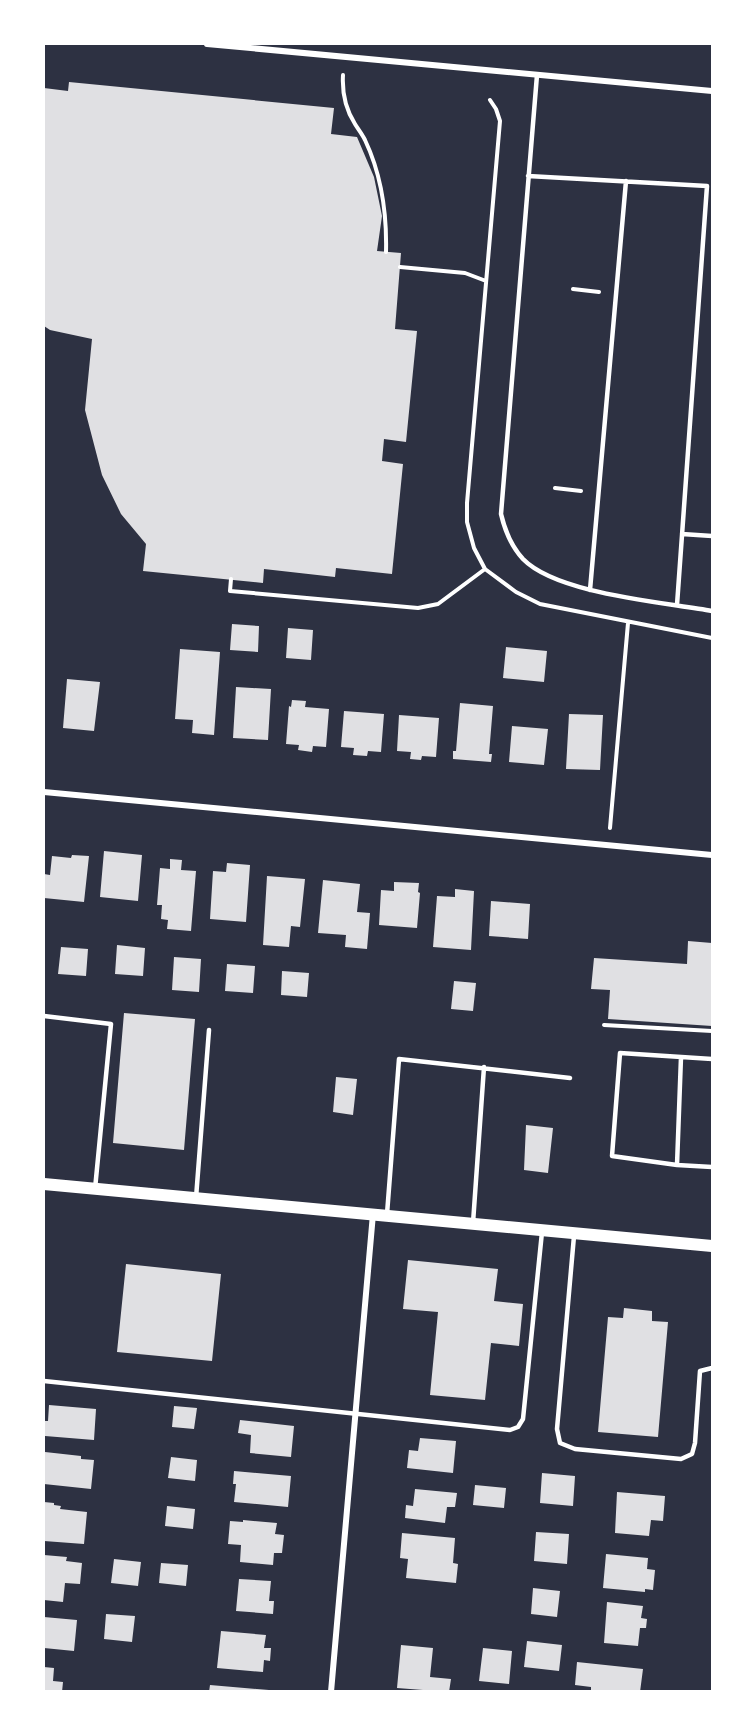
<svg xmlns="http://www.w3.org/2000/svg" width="756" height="1735" font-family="Mulish,sans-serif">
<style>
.building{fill:#e0e0e3}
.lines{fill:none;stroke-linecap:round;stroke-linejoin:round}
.path{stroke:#fff;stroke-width:4}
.service{stroke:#fff;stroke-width:4.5}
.minor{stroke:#fff;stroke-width:6}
.secondary{stroke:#fff;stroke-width:12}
</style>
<rect width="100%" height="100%" fill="#2d3142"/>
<path class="building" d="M69,82L334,108L331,134L357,137L374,177L382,216L377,251L401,253L395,329L417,331L406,442L384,439L382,461L403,464L392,574L336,568L335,577L264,569L263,583L143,571L146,544L121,514L102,475L85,410L92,339L50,330L44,326V88L68,91Z
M232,624L259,626L258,652L230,650Z
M288,628L313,630L311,660L286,658Z
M506,647L547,651L544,682L503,678Z
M180,649L220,652L214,735L192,733L193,720L175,719Z
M67,679L100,682L94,731L63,728Z
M236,687L271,689L268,740L233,738Z
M292,700L306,701L305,707L329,709L326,747L313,746L312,752L298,750L299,745L286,744L289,706L291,707Z
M460,703L493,706L489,754H492L491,762L453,759V751H456Z
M344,711L384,714L381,752L368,751L367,756L353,755L354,748L341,747Z
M569,714L603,715L600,770L566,769Z
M399,715L439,718L436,757L422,756L421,760L410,759L411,752L397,751Z
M512,726L548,729L544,765L509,762Z
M104,851L142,855L138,901L100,897Z
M72,855L89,856L84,902L44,898V874L50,875L52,856L71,858Z
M170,859L182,860L181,870L196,871L191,931L167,929L168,920L161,919L162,905H157L160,868L170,869Z
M227,863L250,865L246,922L210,919L213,871L226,872Z
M267,876L305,879L300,927L291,926L289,947L263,945Z
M323,880L360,884L357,912L370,913L367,949L345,947L346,935L318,933Z
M394,882L419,883L418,892L420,893L417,928L379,925L381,890L394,891Z
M455,889L474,891L471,950L433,947L437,896L455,897Z
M491,901L530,904L528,939L489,936Z
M688,941L712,943V1026L608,1019L610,990L591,989L594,958L687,964Z
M117,945L145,948L143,976L115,974Z
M61,947L88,949L86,976L58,974Z
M174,957L201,959L199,992L172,990Z
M227,964L255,966L253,993L225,991Z
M282,971L309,973L307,997L281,995Z
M454,981L476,983L473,1011L451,1009Z
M124,1013L195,1019L184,1150L113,1143Z
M336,1077L357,1079L353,1115L333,1112Z
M526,1125L553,1128L548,1173L524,1170Z
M408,1260L498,1269L494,1301L523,1304L519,1346L491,1343L485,1400L430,1395L438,1312L403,1309Z
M126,1264L221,1274L212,1361L117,1352Z
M624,1308L652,1311V1321L668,1322L658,1437L598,1432L608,1317L623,1318Z
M49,1405L96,1409L94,1440L45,1436L44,1421H48Z
M174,1406L197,1408L194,1429L172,1427Z
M240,1420L294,1426L291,1457L250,1453L251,1435L238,1433Z
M420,1438L456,1441L453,1473L407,1468L409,1450L418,1451Z
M45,1452L81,1456V1459L94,1460L91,1489L44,1484Z
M171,1457L197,1460L195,1481L168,1478Z
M234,1471L291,1476L288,1507L234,1502L236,1484H233Z
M542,1473L575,1476L573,1506L540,1503Z
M475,1485L506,1488L504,1508L473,1505Z
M415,1489L457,1493L455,1507H447L445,1523L405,1518L406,1505L413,1506Z
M617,1492L665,1496L663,1521L651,1520L649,1536L615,1533Z
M44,1502L54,1503V1505L61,1506L60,1509L87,1512L84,1544L44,1541Z
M167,1506L195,1509L193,1529L165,1526Z
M243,1520L277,1523L275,1534L284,1535L282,1553H274L273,1565L240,1562L241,1545L228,1544L230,1521L243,1522Z
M536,1532L569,1534L567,1564L534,1561Z
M402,1533L455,1538L453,1563L458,1564L456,1583L406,1578L408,1559L400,1558Z
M606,1554L648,1558L647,1569L655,1570L653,1590L645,1589V1592L603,1588Z
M44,1555L67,1557L66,1561L82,1563L80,1584L65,1583L63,1602L44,1600Z
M114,1559L141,1562L138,1586L111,1583Z
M161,1563L188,1565L186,1586L159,1583Z
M239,1579L271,1581L269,1601H274L273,1614L236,1611Z
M533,1588L560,1591L557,1617L531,1614Z
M607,1602L643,1606L641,1618L647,1619L646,1628H640L638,1646L604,1643Z
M106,1614L135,1616L132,1642L104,1639Z
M44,1617L77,1620L74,1651L44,1648Z
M221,1631L266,1635L264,1648H271L270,1661L264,1660L263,1672L217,1668Z
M527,1641L562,1645L559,1671L524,1667Z
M401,1645L433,1648L430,1677L451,1679L449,1692L397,1688Z
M483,1648L512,1651L509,1684L479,1681Z
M577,1662L643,1669L640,1692H591V1687L575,1685Z
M44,1667L54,1668L53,1681L63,1682L62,1692H44Z
M210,1685L269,1690V1692H209Z"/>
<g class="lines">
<path class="path" d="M343,75C342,92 346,110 355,124C358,129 362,134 365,140C382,176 387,212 386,252
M490,100L496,109L500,121L467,503V522L474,548L485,569L516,592L540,604L712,638
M400,267L465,273L486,281
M573,289L599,292
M555,488L581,491
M231,579L230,591L418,608L438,604L485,569
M610,828L628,623
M604,1025L712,1031"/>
<path class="service" d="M537,75L501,514C505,531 511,546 523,559C557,594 663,602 712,611
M528,176L707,186L677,605
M682,534L712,536
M590,590L626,181
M44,1016L111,1024L95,1189
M681,1057L677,1165L612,1156L620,1053L712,1059
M677,1165L712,1167
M196,1198L209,1030
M387,1214L399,1059L570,1078
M473,1223L484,1067
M574,1236L557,1429L560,1443L575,1449L681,1459L692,1454L695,1443L700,1371L712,1368
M44,1381L510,1430L518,1427L523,1419L542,1232"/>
<path class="minor" d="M207,44L712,91
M44,792L712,855
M331,1692L373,1214"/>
<path class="secondary" d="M44,1184L712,1246"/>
</g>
<rect width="756" height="1735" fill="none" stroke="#ffffff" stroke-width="90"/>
</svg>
